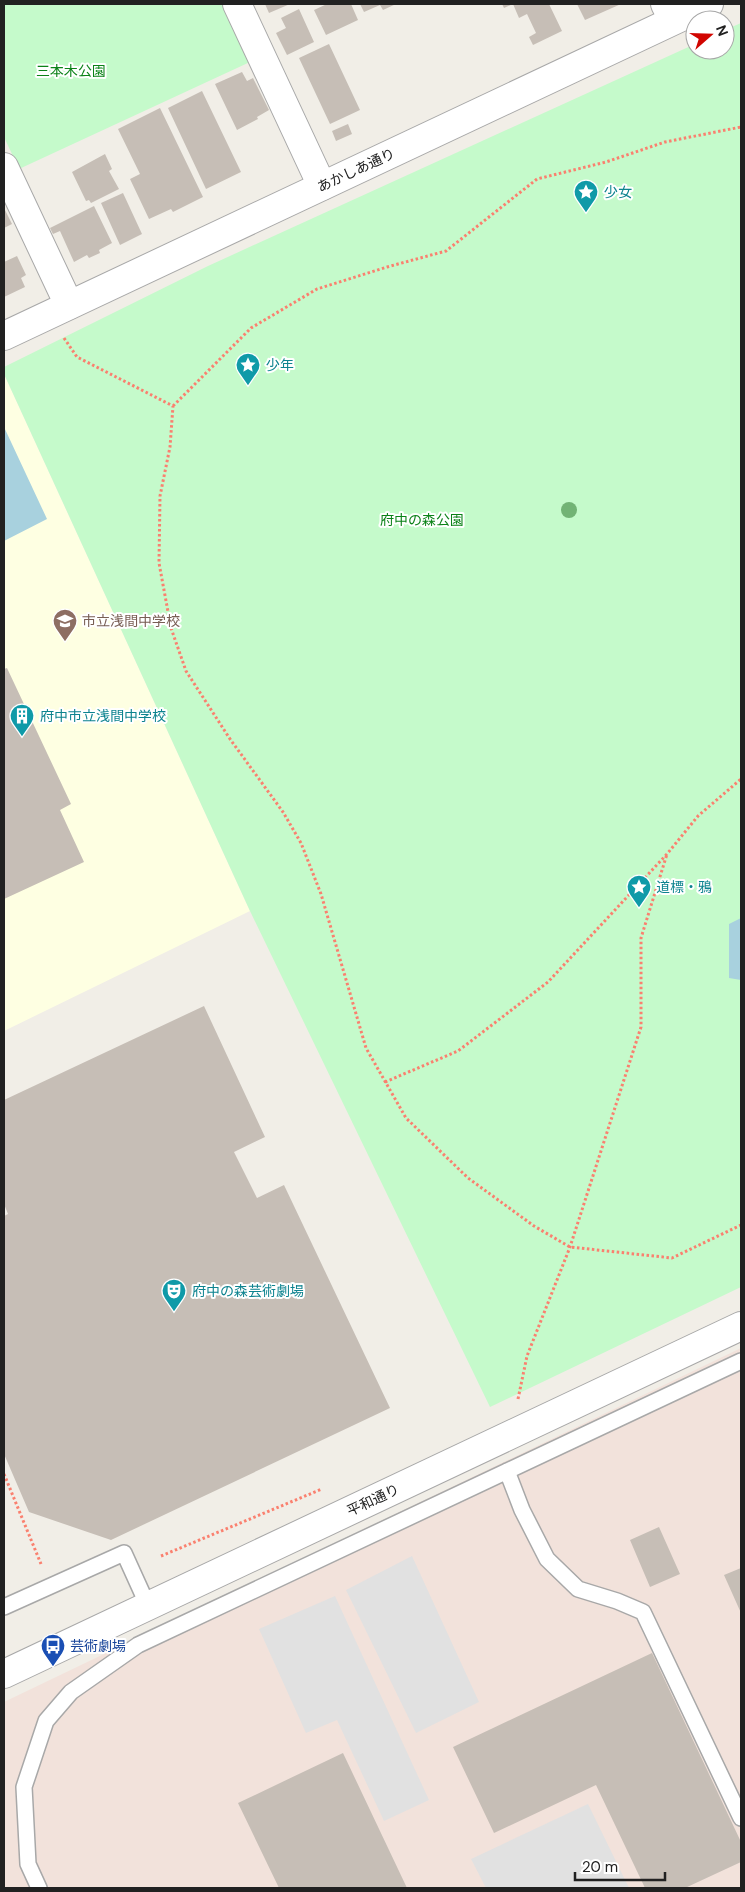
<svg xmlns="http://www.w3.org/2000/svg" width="745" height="1892" font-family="'DM Sans','Noto Sans JP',sans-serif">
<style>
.education{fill:#feffe2}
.military{fill:#f2e2db}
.park{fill:#c5facb}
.parking{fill:#e1e1e1}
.water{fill:#a8d1de}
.building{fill:#c6beb6}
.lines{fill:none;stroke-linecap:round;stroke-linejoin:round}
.service-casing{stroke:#a8a8a8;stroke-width:18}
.minor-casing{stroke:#a8a8a8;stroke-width:30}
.tertiary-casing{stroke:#a8a8a8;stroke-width:30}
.path{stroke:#fa806f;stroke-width:3;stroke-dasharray:2.5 2.5;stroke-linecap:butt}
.service{stroke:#fff;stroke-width:15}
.minor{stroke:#fff;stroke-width:28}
.tertiary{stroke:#fff;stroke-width:28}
.tree{fill:#72b375}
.labels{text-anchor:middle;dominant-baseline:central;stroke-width:4;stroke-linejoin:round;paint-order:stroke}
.park-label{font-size:14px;fill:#0b8218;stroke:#fff}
.street-label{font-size:14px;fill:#212121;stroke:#fff}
.culture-label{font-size:14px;fill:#0d838f;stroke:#fff;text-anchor:start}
.education-label{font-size:14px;fill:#785e54;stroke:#fff;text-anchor:start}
.transit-label{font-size:14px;fill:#164399;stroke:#fff;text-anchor:start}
</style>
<rect width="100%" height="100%" fill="#f1eee7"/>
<path class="education" d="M4,374L250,911L4,1031Z"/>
<path class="military" d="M741,1348V1888H4V1702Z"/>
<path class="park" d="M4,4H224L250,62L19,169L4,137Z
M741,23V1287L490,1407L250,911L4,374V367L208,266L695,44V50H725V30Z"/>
<path class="parking" d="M412,1556L479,1702L416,1733L346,1590Z
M335,1596L429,1800L384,1821L337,1720L306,1733L259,1629Z
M588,1804L629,1888H486L471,1859Z"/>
<path class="water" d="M4,427L47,519L4,541Z
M741,918V980L729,978V924Z"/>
<path class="building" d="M265,4H290L269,13Z
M327,4H351L358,20L326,35L314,10Z
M360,4H396L383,10L380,5L364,12Z
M502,4H549L562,31L533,45L529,37L536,33L527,14L519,18L513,4L504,8Z
M577,4H621L585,20Z
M299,9L314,42L287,55L276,33L286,28L281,18Z
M329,44L360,110L330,124L299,58Z
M242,72L247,81L253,78L269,110L257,117L258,119L237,130L215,84Z
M202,91L241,172L206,189L168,108Z
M160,108L203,197L173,212L171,209L149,219L130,179L140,174L118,129Z
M348,124L352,134L336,141L332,131Z
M105,154L112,169L109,171L119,189L91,203L89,200L86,201L72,172Z
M123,193L142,234L120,245L101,203Z
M94,206L112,243L99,250L100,253L89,258L87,255L74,262L60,231L53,234L50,228Z
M4,208L12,224L4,228Z
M17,256L26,275L21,278L25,287L4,297V262Z
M7,668L71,804L60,810L84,862L4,899V669Z
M204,1006L265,1137L234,1152L257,1198L284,1185L390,1408L111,1540L29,1512L4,1454V1216L8,1214L4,1204V1100Z
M659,1527L680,1574L650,1587L630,1540Z
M741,1568V1613L724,1575Z
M652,1653L741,1842V1862L685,1888H645L596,1785L494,1833L453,1747Z
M343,1753L407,1888H279L238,1803Z"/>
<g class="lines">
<defs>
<path id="service" d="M507,1471L522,1510L547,1559L578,1589L617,1601L643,1612L741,1818
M4,1607L124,1553L148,1606
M39,1888L28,1864L24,1787L46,1721L71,1692L138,1645L741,1361"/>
<path id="minor" d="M237,4L322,186
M665,4L673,20
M4,167L69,305"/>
<path id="tertiary" d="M4,336L709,4
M4,1674L741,1326"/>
</defs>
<use href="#service" class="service-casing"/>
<use href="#minor" class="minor-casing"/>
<use href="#tertiary" class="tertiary-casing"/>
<path class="path" d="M64,338L77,357L173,406L170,447L160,496L159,563L171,628L186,671L230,739L283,812L301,843L321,894L366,1048L406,1118L468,1178L534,1226L570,1247L672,1258L741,1225
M173,406L251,328L317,289L387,267L446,251L537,179L606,162L665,142L741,127
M385,1082L458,1051L548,982L667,854L698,816L741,779
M518,1399L527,1356L570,1247L641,1027V938L667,854
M4,1474L41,1564
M161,1556L322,1489"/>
<use href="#service" class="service"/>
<use href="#minor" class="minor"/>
<use href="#tertiary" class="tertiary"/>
</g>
<circle class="tree" cx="569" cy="510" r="8"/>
<defs>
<symbol id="sight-pin" viewBox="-11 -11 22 30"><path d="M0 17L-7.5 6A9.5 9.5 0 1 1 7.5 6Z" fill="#0f9aa8" stroke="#fff"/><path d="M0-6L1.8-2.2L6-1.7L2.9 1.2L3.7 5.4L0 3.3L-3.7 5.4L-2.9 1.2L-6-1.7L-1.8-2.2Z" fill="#fff"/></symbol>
<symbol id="school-pin" viewBox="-11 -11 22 30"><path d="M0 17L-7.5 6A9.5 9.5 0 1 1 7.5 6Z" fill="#8d6e63" stroke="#fff"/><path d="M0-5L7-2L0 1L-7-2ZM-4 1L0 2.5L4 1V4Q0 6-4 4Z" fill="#fff"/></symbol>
<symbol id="building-pin" viewBox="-11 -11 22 30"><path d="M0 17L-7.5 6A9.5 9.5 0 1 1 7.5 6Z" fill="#0f9aa8" stroke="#fff"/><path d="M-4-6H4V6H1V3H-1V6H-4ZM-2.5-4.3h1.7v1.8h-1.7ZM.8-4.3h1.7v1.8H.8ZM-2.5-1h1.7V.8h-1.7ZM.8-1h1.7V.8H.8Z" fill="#fff"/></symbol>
<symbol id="theatre-pin" viewBox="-11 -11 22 30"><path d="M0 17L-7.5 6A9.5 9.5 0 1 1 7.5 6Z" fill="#0f9aa8" stroke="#fff"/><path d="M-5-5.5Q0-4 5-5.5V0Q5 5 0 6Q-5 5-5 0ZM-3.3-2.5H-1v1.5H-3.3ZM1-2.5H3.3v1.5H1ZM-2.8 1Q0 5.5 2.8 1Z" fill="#fff"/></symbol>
<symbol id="bus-pin" viewBox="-11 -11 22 30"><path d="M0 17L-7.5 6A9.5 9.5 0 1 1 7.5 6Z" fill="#1a4fb4" stroke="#fff"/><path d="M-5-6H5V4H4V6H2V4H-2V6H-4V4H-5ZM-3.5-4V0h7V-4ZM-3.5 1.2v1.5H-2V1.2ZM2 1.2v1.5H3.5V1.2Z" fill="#fff"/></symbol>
</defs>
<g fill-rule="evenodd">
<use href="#sight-pin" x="572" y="178" width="28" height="38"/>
<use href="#sight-pin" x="234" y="351" width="28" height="38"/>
<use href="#school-pin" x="51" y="607" width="28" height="38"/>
<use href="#building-pin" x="8" y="702" width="28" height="38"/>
<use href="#sight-pin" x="625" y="873" width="28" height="38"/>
<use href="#theatre-pin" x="160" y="1277" width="28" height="38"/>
<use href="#bus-pin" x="39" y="1632" width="28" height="38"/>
</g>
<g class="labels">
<g class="park-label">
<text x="71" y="71">三本木公園</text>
<text x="422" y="520">府中の森公園</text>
</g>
<g class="street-label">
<text transform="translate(356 170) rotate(-25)">あかしあ通り</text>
<text transform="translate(373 1500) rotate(-25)">平和通り</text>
</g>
<g class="culture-label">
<text x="604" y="192">少女</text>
<text x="266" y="365">少年</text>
<text x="40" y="716">府中市立浅間中学校</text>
<text x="656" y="887">道標・鴉</text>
<text x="192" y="1291">府中の森芸術劇場</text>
</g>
<g class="education-label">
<text x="82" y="621">市立浅間中学校</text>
</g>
<g class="transit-label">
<text x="70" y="1646">芸術劇場</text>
</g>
</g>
<rect width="745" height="1892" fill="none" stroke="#212121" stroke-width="10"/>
<g transform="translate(710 35) rotate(70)"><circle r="24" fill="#ffffff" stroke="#a6a6a6"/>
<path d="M0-4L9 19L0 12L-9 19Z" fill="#d10500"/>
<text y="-8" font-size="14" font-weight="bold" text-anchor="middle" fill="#212121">N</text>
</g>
<path d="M575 1872v8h90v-8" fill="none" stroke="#212121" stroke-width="2.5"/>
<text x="582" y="1872" font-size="15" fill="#212121" stroke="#ffffff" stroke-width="4" paint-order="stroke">20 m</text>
</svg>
